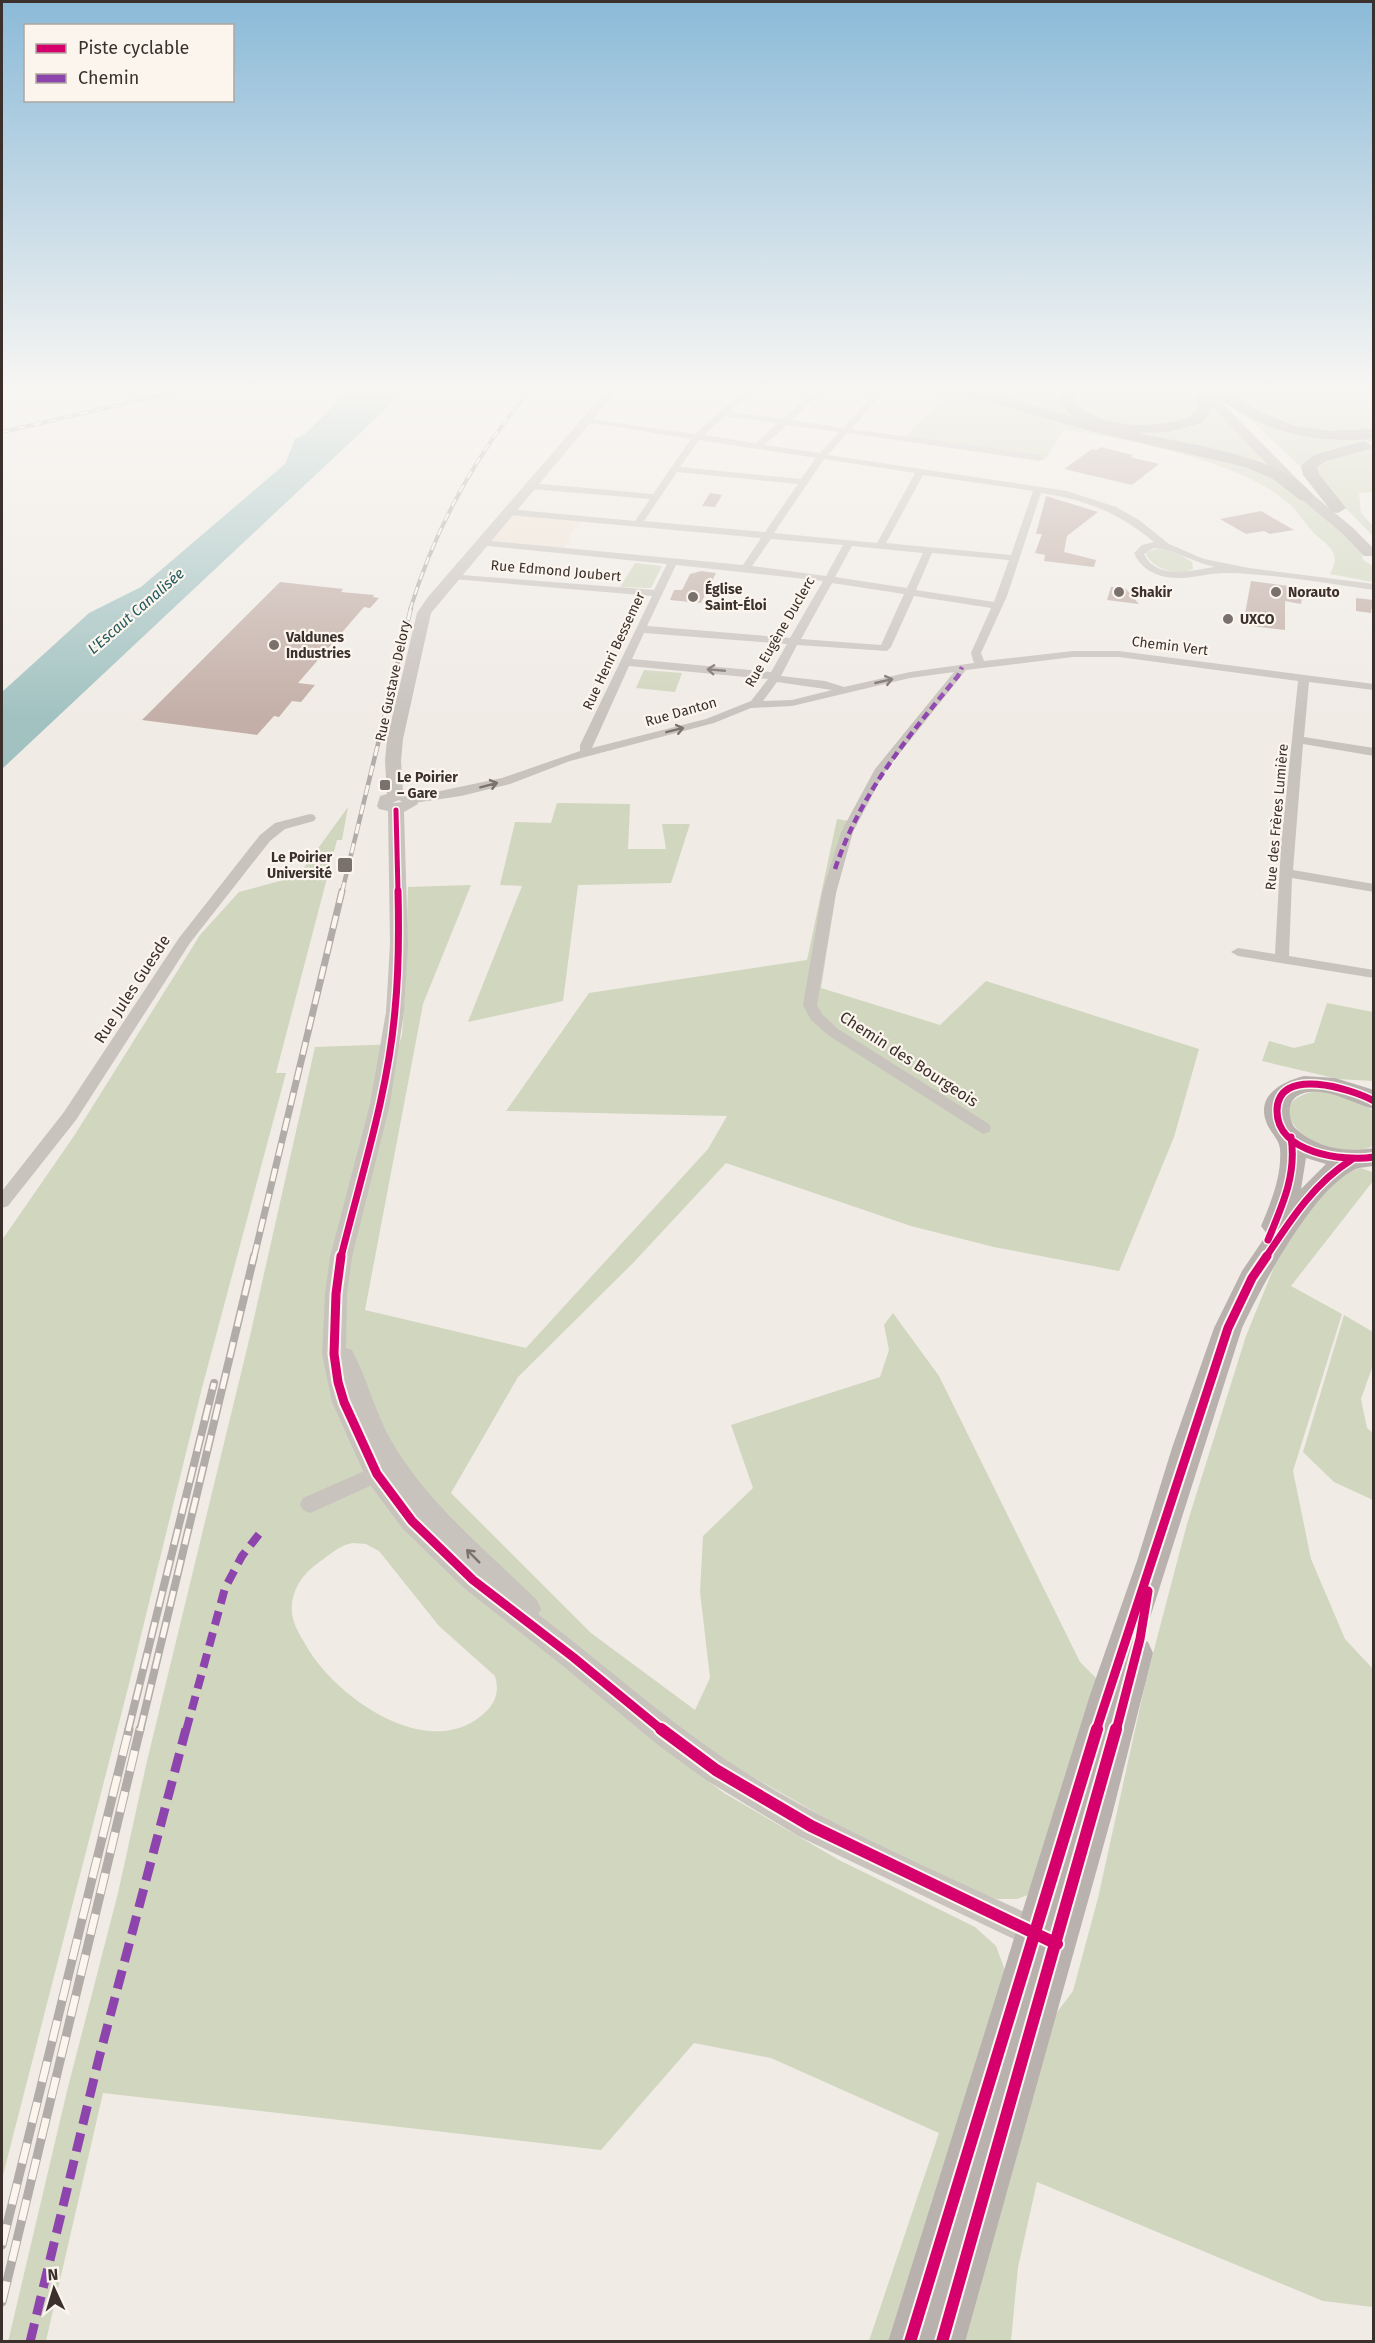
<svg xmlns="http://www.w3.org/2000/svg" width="1375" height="2343" font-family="'Fira Sans',sans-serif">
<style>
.green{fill:#d1d6bf;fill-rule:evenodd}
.plaza{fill:#eee3d5}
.water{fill:#a1c2c1}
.building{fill:#c3afa7}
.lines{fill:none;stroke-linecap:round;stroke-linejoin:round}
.minor{fill:#c9c3be;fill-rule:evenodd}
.tertiary{fill:#c9c3be;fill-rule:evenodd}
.primary{fill:#b8b1ad;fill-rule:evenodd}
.motorway{fill:#afaaa4;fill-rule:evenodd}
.rail-far4-casing{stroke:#b1aca8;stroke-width:4}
.rail-far3-casing{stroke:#b1aca8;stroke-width:4.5}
.rail-far2-casing{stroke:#b1aca8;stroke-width:7}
.rail-far1-casing{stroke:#b1aca8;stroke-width:8}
.rail-casing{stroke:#b1aca8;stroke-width:9}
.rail-far4{stroke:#fbf5ee;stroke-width:2;stroke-dasharray:8;stroke-linecap:butt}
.rail-far3{stroke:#fbf5ee;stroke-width:3;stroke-dasharray:10;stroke-linecap:butt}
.rail-far2{stroke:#fbf5ee;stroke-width:4.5;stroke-dasharray:13;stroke-linecap:butt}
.rail-far1{stroke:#fbf5ee;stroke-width:5;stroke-dasharray:16;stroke-linecap:butt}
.rail{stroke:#fbf5ee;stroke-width:7;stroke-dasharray:21;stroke-linecap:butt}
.quiet-far2{stroke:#8e44ad;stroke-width:4.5;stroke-dasharray:8 4.5;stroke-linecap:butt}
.quiet-far1{stroke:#8e44ad;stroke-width:8;stroke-dasharray:14 8;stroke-linecap:butt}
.quiet{stroke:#8e44ad;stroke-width:9;stroke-dasharray:19 9;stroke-linecap:butt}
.cycleway-far3-casing{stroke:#fbf5ee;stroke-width:8}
.cycleway-far2-casing{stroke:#fbf5ee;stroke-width:10}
.cycleway-far1-casing{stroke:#fbf5ee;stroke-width:13}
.cycleway-casing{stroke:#fbf5ee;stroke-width:16}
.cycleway-far3{stroke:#d6006c;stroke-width:5}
.cycleway-far2{stroke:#d6006c;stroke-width:7}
.cycleway-far1{stroke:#d6006c;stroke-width:9}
.cycleway{stroke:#d6006c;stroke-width:12}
.oneway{stroke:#7b726d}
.poi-dot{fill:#7a716c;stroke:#fbf5ee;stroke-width:2}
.labels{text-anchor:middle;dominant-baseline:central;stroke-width:4.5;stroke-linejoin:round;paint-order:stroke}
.far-street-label{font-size:14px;fill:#3b302b;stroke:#fbf5ee}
.far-poi-label{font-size:14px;font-weight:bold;fill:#3b302b;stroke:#fbf5ee;text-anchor:start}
.far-water-label{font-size:15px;font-style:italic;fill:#1f5a5e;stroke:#fbf5ee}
.street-label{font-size:16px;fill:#3b302b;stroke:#fbf5ee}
</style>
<rect width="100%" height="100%" fill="#f0ebe5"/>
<path class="green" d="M927,391H956L970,394L1241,462L1276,476L1361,549L1363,560L1373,566V582L1330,574C1343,550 1327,547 1312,531C1304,522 1297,511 1288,503C1241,460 1126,440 1064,429L1045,460L905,438L945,395Z
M971,391H1068L1063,397L1095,422L1177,428L1210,406L1278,472L1125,434Z
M1078,391H1192C1228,438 1097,430 1078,410C1075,407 1073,401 1071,398Z
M1226,391H1362L1373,395V431L1347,434L1276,423Z
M1243,413L1280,428L1373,435V442L1328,453L1303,469Z
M1373,446L1372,470L1373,492L1359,493L1361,513L1373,526V536L1327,489L1316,469L1321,461Z
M1156,549C1170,549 1181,555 1192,562L1193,569C1177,576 1155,570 1146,555L1147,552Z
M635,563L662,566L651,588L620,587Z
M644,670L682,673L675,692L636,688Z
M557,803L630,804L628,849H666L662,824H690L671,883L578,885L563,1001L468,1022L522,886L500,885L515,822L551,823Z
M348,807L342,840H337L276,1073H286L202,1388L129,1684L2,2179V1240L74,1136L200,935L239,892L298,876Z
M837,819L856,822L839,874L821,988L940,1025L986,981L1199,1049L1174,1137L1119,1271L994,1247L911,1226L726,1163L633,1263L518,1377L451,1493L591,1633L695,1710L710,1678L700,1592L703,1536L753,1488L731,1425L880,1377L889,1350L884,1325L893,1313L939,1376L1080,1662L1100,1682L1033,1893L1017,1899H997L926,1871L829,1820L725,1761L708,1781L724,1793L839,1860L975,1927L996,1946L1009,1981L893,2341H869L939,2133L771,2058L694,2043L601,2150L103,2093L46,2341L8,2342L67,2091L118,1893L147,1761L250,1336L315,1047L399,1044L402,1035L405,994L408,887L471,885L423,1004L365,1310L526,1348L708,1149L727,1116L506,1111L589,993L807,960ZM353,1543L366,1544L379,1551L439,1626L495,1676C500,1693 495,1705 481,1716C425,1762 332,1695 304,1642C299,1634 293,1623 292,1613C290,1593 302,1574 318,1563C329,1555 340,1545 353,1543Z
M1327,1003L1373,1012V1081L1338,1079L1262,1061L1269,1041L1294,1048L1314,1043Z
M1317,1091C1334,1091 1360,1099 1373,1111V1146C1325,1169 1246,1104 1317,1091Z
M1360,1168L1373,1172V1181L1291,1286L1342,1314L1293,1471L1311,1559L1345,1639L1373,1669V2307L1323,2301L1037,2182L1018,2267L1011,2341L953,2342L1040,2035L1073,1991L1098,1898L1146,1680L1187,1524L1246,1336L1275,1265L1301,1219L1339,1176Z
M1344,1315L1373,1332V1365L1361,1399L1367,1428L1373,1433V1500L1334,1482L1303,1452Z"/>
<path class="plaza" d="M511,513L583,520L568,538H571L563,549L489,542Z"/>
<path class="water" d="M348,391H405L2,769V692L89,613L141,587L285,464L295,439L305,434Z"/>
<path class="building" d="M1101,447L1133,455L1130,457L1159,464L1132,485L1064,469L1092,449L1097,450Z
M710,493L722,495L715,507L702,506Z
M1046,496L1098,512L1067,536L1064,552L1096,560L1094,567L1044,561L1045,555L1035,553L1042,534H1036Z
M1261,511L1294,530L1270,534L1264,531L1246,534L1220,519Z
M701,571L716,573L701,603L670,600L674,590H682L690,574Z
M1251,581L1303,588L1301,604L1285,601V630L1243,625Z
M280,582L343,589L341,592L374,595L373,597L379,598L370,608L364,607L298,683L315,685L301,702L292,701L279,717L274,716L257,735L142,720Z
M1111,587L1125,588L1139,604L1107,600Z
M1356,598L1373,600L1371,613L1356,611Z"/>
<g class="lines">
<path class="minor" d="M743,391H752L730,412L783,419L814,391H823L791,420L843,428L876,391H885L851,429L1040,455L1044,458L1040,461L847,433L828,455L1067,491L1116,507L1139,520L1169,544L1204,559L1249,568L1374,584V590C1325,583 1275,574 1226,573C1206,573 1186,581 1166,577C1152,574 1140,567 1134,553L1142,545L1154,542C1119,513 1087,500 1041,493L1007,596L981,653L984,661L1073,651H1119L1374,684V690L1309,682L1304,737L1374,748V756L1303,744L1293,870L1374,884V892L1292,878L1289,956L1374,970V978L1238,956L1231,952L1238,948L1275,954L1281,846L1298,681L1119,657H1073L966,670L884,773L853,832L836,893L817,1005L822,1014L838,1029L989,1124L991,1128L989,1132L983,1134L828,1035L811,1020L803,1005L822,893L841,832L875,769L954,672L910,678L792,706L751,708L714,723L570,761L510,784L461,796L407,804L405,801L407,798L502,778L580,751V745L652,596L453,579L448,576L449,574L654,590L667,564L478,545L476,543L481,540L743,565L761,538L509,515L504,512L509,509L635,521L650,499L531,489L526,486L531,483L653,494L691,439L587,422L583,420L584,418L695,434ZM725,416L778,423L756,443L704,435ZM787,425L839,432L820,453L764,445ZM699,440L816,458L801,479L680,467ZM824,459L915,473L877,543L774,533ZM677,472L798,484L765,532L644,521ZM923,475L1033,491L1011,555L886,543ZM771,539L843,545L826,576L752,566ZM852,546L923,553L907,588L835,577ZM1154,548C1174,549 1195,563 1215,567C1192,570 1157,581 1144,554ZM932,553L1009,560L994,602L916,590ZM676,565L823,581L790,638L647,626ZM832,583L904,594L881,645L801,639ZM914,596L991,608L971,653L974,663L910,672L844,687L825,681L781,676L797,645L887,651L891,647ZM644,633L787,644L771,672L632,659ZM629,666L768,679L751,701L706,719L592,748ZM777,682L832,690L792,700L763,701Z
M310,814L314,815L316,818L314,821L285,829L270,841L190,943L76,1120L8,1206L2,1208V1191L64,1112L179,938L260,835L275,823Z
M385,1462L392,1464L395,1470L392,1476L317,1510L310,1513L303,1510L300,1504L303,1498Z"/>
<path class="tertiary" d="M606,391H617L431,613L403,739L401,761L403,791L415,795L418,804L404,812L408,944L404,1012L390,1104L352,1257L347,1294L346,1348L352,1350C368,1380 375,1413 392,1442C429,1505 486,1550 537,1600L541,1609L538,1614C601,1662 660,1715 725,1759C825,1826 945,1874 1054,1926L1059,1937L1054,1948L1043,1953L800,1837L706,1780L658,1745L563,1666L464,1588L403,1529L368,1482L332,1402L322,1354L325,1294L330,1257L370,1104L386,1012L390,944L388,811L379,809L377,806L380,796L387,794L385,761L387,739L417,613L428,597ZM399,800L402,802L393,803L394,802Z"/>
<path class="primary" d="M1197,391H1210L1311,493L1352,527L1374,549V556H1364L1342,533L1301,499Z
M1304,1076L1335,1078L1374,1090V1109C1355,1104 1340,1094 1320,1092C1303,1090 1287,1096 1290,1116C1291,1120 1292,1125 1295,1128C1316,1148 1346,1153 1374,1148V1166C1368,1167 1361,1167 1356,1169C1313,1188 1262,1286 1242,1328L1143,1640L1148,1642L1153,1653L1112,1815L965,2342H888L1090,1695L1137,1561L1172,1448L1214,1328L1242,1271L1267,1234L1261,1226C1271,1202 1282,1176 1280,1149C1279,1139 1271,1133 1267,1124C1255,1096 1281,1082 1304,1076ZM1306,1158L1326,1164L1301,1189Z"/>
<path class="motorway" d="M959,391H983L1073,417L1060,403V397L1064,391H1079L1074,397V402C1102,430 1156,429 1191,417L1198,407L1195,391H1209L1212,407L1202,423L1168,432L1138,433C1185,444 1285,456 1314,496L1306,501L1300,500L1273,479L1245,467L1091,431L961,394Z
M1210,391H1227L1259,411L1295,426L1330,431L1374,429V439C1324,443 1279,436 1236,410C1227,405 1216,399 1210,391Z
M1363,391H1374V396L1365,394Z
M1364,441L1372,446L1370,449L1326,461L1317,467L1319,474L1346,508L1338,513L1332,512L1303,475L1301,466L1314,455Z"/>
<defs>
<path id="rail-far4" d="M2,432L179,391
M410,610C435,528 474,457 529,391"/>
<path id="rail-far3" d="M342,892L411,608"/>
<path id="rail-far2" d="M254,1257L342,891"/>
<path id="rail-far1" d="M128,1731L214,1383
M140,1731L254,1256"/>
<path id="rail" d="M2,2245L129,1729
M2,2302L140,1729"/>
</defs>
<use href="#rail-far4" class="rail-far4-casing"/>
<use href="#rail-far3" class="rail-far3-casing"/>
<use href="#rail-far2" class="rail-far2-casing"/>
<use href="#rail-far1" class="rail-far1-casing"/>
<use href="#rail" class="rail-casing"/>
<use href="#rail-far4" class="rail-far4"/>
<use href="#rail-far3" class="rail-far3"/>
<use href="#rail-far2" class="rail-far2"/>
<use href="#rail-far1" class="rail-far1"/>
<use href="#rail" class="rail"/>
<path class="quiet-far2" d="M835,869C861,792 907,738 958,676L962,667"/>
<path class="quiet-far1" d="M186,1731L225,1588L242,1556L260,1533"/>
<path class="quiet" d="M30,2342L99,2058L186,1729"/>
<defs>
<path id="cycleway-far3" d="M396,810L398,892"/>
<path id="cycleway-far2" d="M1374,1101C1352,1089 1277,1065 1277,1111C1277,1153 1343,1162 1374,1157
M1268,1240C1282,1206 1297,1175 1291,1137
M341,1257C361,1176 388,1094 395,1010C399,970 399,931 398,891
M1266,1257C1290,1221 1313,1184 1351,1160"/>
<path id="cycleway-far1" d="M341,1256L336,1294L334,1354L338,1382L344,1402L377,1474L412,1521L473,1580L573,1657L663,1731
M1096,1731L1228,1328L1252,1278L1267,1256
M1116,1731L1140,1639L1148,1591"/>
<path id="cycleway" d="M661,1729L716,1770L811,1826L1057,1944
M910,2342L1097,1729
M942,2342L1116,1729"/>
</defs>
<use href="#cycleway-far3" class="cycleway-far3-casing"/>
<use href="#cycleway-far2" class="cycleway-far2-casing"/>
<use href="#cycleway-far1" class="cycleway-far1-casing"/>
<use href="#cycleway" class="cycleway-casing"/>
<use href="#cycleway-far3" class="cycleway-far3"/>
<use href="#cycleway-far2" class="cycleway-far2"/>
<use href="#cycleway-far1" class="cycleway-far1"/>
<use href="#cycleway" class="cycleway"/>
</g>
<defs><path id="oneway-shaft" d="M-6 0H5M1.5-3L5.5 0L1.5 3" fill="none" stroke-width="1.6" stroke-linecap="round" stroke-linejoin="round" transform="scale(1.5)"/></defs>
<g class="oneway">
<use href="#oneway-shaft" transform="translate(716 670) rotate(-175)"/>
<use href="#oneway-shaft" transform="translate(884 681) rotate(-13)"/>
<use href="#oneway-shaft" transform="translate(675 730) rotate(-14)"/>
<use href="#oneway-shaft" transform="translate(489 785) rotate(-15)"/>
<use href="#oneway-shaft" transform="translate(473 1556) rotate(-135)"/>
</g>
<linearGradient id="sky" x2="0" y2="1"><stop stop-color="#8bbad8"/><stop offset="0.54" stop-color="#f8f6f3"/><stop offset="1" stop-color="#f8f6f3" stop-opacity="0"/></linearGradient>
<rect width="1375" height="719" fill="url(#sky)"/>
<g class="poi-dot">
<circle cx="1119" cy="592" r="6"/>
<circle cx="1276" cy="592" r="6"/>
<circle cx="693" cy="597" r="6"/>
<circle cx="1228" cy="619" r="6"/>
<circle cx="274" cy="645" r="6"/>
<rect x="379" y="779" width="12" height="12" rx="3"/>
<rect x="337" y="857" width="16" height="16" rx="3"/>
</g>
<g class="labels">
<g class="far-street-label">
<text transform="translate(556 571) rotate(5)">Rue Edmond Joubert</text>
<text transform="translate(780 632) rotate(-60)">Rue Eugène Duclerc</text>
<text transform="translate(1170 646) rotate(7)">Chemin Vert</text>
<text transform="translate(614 651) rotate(-65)">Rue Henri Bessemer</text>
<text transform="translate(393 681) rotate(-78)">Rue Gustave Delory</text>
<text transform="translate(681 712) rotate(-16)">Rue Danton</text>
<text transform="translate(1277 817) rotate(-85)">Rue des Frères Lumière</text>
</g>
<g class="far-poi-label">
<text x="705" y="589">Église<tspan x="705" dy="16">Saint-Éloi</tspan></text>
<text x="1131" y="592">Shakir</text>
<text x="1288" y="592">Norauto</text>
<text x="1240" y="619">UXCO</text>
<text x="286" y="637">Valdunes<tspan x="286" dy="16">Industries</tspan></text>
<text x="397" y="777">Le Poirier<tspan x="397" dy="16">– Gare</tspan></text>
<text x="332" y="857" text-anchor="end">Le Poirier<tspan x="332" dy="16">Université</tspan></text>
</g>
<g class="far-water-label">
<text transform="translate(136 611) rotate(-41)">L'Escaut Canalisée</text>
</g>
<g class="street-label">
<text transform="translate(132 989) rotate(-57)">Rue Jules Guesde</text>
<text transform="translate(909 1059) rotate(33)">Chemin des Bourgeois</text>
</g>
</g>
<rect width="1375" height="2343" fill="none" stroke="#3b302b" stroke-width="6"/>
<rect x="24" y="24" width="210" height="78" fill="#fbf5ee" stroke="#aea6a0" stroke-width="1.5"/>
<rect x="36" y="44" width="30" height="9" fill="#d6006c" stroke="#aea6a0" stroke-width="1.5"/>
<text x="78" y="54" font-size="18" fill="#3b302b">Piste cyclable</text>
<rect x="36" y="74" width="30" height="9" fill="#8e44ad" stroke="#aea6a0" stroke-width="1.5"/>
<text x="78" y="84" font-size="18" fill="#3b302b">Chemin</text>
<g transform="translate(54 2289) rotate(356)" stroke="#fbf5ee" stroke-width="4.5" paint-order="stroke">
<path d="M0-4.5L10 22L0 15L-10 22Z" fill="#3b302b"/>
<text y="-9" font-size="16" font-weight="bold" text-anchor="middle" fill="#3b302b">N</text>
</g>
</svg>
